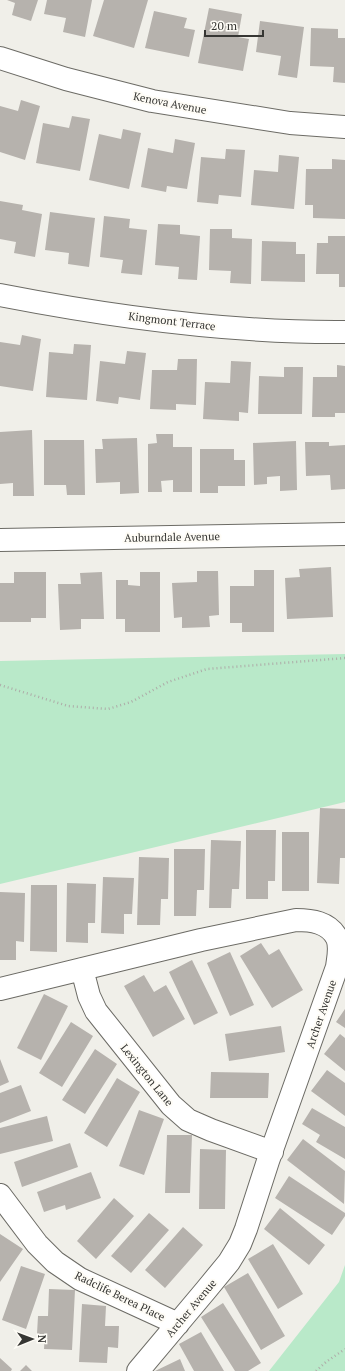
<svg xmlns="http://www.w3.org/2000/svg" width="345" height="1371" font-family="'PT Serif',serif">
<style>
.green{fill:#b9e9c9}
.building{fill:#b6b2ad}
.lines{fill:none;stroke-linecap:round;stroke-linejoin:round}
.minor-casing{stroke:#6c6b65;stroke-width:24}
.path{stroke:#adaca8;stroke-width:2.5;stroke-dasharray:1 3;stroke-linecap:butt}
.minor{stroke:#fff;stroke-width:22}
.labels{text-anchor:middle;dominant-baseline:central;stroke-width:4;stroke-linejoin:round;paint-order:stroke}
.street-label{font-size:11px;fill:#363633;stroke:#fefcf6}
</style>
<rect width="100%" height="100%" fill="#f0efe9"/>
<path class="green" d="M345,654V802L0,884V661Z
M345,1265V1371H269L339,1282Z"/>
<path class="building" d="M7,0H38L31,21L12,15L15,3Z
M47,0H92L85,37L63,32L66,18L44,14Z
M104,0H148L134,48L93,36Z
M209,8L242,14L238,37L249,39L243,71L198,63Z
M154,11L187,18L184,28L195,30L189,57L145,48Z
M260,21L304,27L297,78L278,75L281,56L256,52Z
M311,28L338,29V38H345V83L333,82L334,67L310,66Z
M21,100L40,106L25,160L0,152V106L18,111Z
M72,116L90,119L80,171L36,163L43,123L69,128Z
M123,129L141,133L129,189L89,180L99,134L121,139Z
M175,139L195,143L187,189L167,186L166,192L141,187L148,148L173,153Z
M226,149L245,150L241,197L219,195L218,204L197,202L201,157L225,159Z
M279,155L299,157L294,209L251,205L254,170L278,172Z
M332,159L345,160V219L313,218V205H305L306,169H332Z
M0,201L23,205L22,210L42,214L35,257L14,253L16,242L0,239Z
M50,212L95,218L89,267L68,264L69,253L45,250Z
M104,216L130,219L129,228L147,230L142,275L121,273L123,260L100,257Z
M158,224L180,225V234L200,236L197,280L178,279L179,267L155,265Z
M210,229H232V238L252,239L251,284L230,283L231,271L209,270Z
M328,236H345V287H339V274H316L317,243H328Z
M262,241L296,242V254H305V282L261,281Z
M22,335L41,339L33,391L0,386V342L20,345Z
M74,344L91,345L87,400L46,397L49,352L73,354Z
M127,351L146,353L140,400L119,397L118,404L96,401L100,361L125,364Z
M178,359H197L196,405L176,404V410L150,409L152,370H177Z
M231,361L251,362L248,413L239,412V421L203,419L205,382L230,383Z
M337,365L345,366V413H335V417H312L313,377H337Z
M284,367H303L302,414H258L259,376L284,377Z
M32,430L34,496H13V483L0,484V432Z
M156,434H173V447H192V492H173V480L161,481L162,492H148V444L157,443Z
M137,438L139,493L120,494V482L96,483L95,449H103L102,439Z
M44,440H84L85,495H67L66,485H44Z
M296,441L297,490L280,491V476L267,477V484L254,485L253,443Z
M305,442H329V446L345,445V489L331,490L330,475L306,476Z
M200,449H234V460H245V486H218V493H200Z
M331,567L333,617L287,619L285,578L300,577L299,569Z
M254,570H274V632H242V623H230V586H254Z
M197,571H218L219,615L209,616L210,627L182,628V617L174,618L172,583L197,582Z
M14,572H46V618H31V622H0V583H14Z
M102,572L104,619H81V629L60,630L58,584H81L80,573Z
M140,572H160V632H125V619H116V580H128V585L140,586Z
M320,808L345,809V858H340L339,884L317,883Z
M246,830H276L275,881H268V899H246Z
M282,832H309V891H282Z
M211,840L241,841L239,889H232L231,908H209Z
M174,849H205L204,890H197L196,916H174Z
M139,857L169,858L168,899H161L160,925H137Z
M103,877L134,878L132,914H124V934L101,933Z
M67,883L96,884L95,923H88V943L66,942Z
M31,885H57V952L30,951Z
M0,892L25,893L24,942L16,941V960H0Z
M261,943L269,955L279,949L303,990L272,1008L240,956Z
M230,952L254,1005L230,1016L207,963Z
M192,960L218,1013L194,1025L169,972Z
M144,975L154,992L166,985L185,1019L153,1037L124,986Z
M44,994L68,1006L41,1060L17,1048Z
M345,1009V1028L336,1022Z
M71,1022L93,1036L62,1087L39,1073Z
M281,1026L285,1052L229,1061L225,1034Z
M340,1034L345,1038V1071L324,1054Z
M95,1049L117,1064L85,1114L62,1100Z
M0,1059L9,1082L0,1086Z
M327,1070L345,1083V1116L311,1091Z
M211,1072L269,1073L268,1098H210Z
M117,1078L140,1092L107,1147L84,1133Z
M21,1085L31,1111L0,1123V1093Z
M312,1108L345,1127V1159L316,1142L320,1135L302,1124Z
M139,1110L164,1119L144,1175L119,1166Z
M47,1116L53,1141L0,1154V1128Z
M167,1135H192L190,1193H165Z
M303,1139L345,1171L344,1204L287,1160Z
M70,1143L78,1167L22,1187L14,1162Z
M200,1149L226,1150L225,1209H199Z
M91,1172L101,1198L66,1210L65,1205L44,1212L37,1192Z
M289,1176L345,1213V1216L332,1235L275,1198Z
M114,1198L134,1216L96,1259L77,1241Z
M280,1208L325,1245L309,1265L264,1229Z
M149,1213L169,1230L131,1273L111,1256Z
M183,1227L203,1245L165,1288L145,1270Z
M0,1234L23,1249L0,1282Z
M273,1244L303,1294L278,1309L248,1259Z
M21,1266L45,1274L26,1329L2,1320Z
M248,1273L285,1336L261,1350L224,1287Z
M49,1289L75,1290L72,1350L44,1349L45,1334H37L38,1316H48Z
M223,1303L261,1363L248,1371H235L201,1317Z
M82,1304L106,1306L105,1326H119L118,1348L108,1347L107,1363L79,1362Z
M201,1332L224,1371H194L179,1344Z
M0,1358L12,1369L11,1371H0Z
M180,1359L185,1371H155Z
M26,1365L32,1371H20Z"/>
<g class="lines">
<defs>
<path id="minor" d="M0,58L66,79L152,101L290,123L345,127
M0,295C113,317 230,333 345,332
M0,540L345,534
M82,969L89,996L96,1011L171,1105L188,1120L211,1130L272,1152
M0,989L201,940L296,920C311,920 329,922 337,938C341,947 338,958 337,967L268,1161L246,1229L240,1244L229,1262L206,1290L138,1371
M0,1195L37,1244L55,1262L80,1279L178,1324"/>
</defs>
<use href="#minor" class="minor-casing"/>
<path class="path" d="M0,685L68,706L108,709L131,702L168,682L207,669L345,658
M316,1371L326,1362L345,1349"/>
<use href="#minor" class="minor"/>
</g>
<g class="labels">
<g class="street-label">
<text transform="translate(170 103) rotate(11)">Kenova Avenue</text>
<text transform="translate(172 321) rotate(7)">Kingmont Terrace</text>
<text transform="translate(172 537) rotate(-1)">Auburndale Avenue</text>
<text transform="translate(321 1014) rotate(-71)">Archer Avenue</text>
<text transform="translate(147 1075) rotate(51)">Lexington Lane</text>
<text transform="translate(120 1296) rotate(26)">Radclife Berea Place</text>
<text transform="translate(191 1308) rotate(-50)">Archer Avenue</text>
</g>
</g>
<g transform="translate(32 1339) rotate(89)" stroke="#fefcf6" stroke-width="3" paint-order="stroke">
<path d="M0-3L7 15L0 10L-7 15Z" fill="#363633"/>
<text y="-6" font-size="11" font-weight="bold" text-anchor="middle" fill="#363633">N</text>
</g>
<path d="M205 30v6h58v-6" fill="none" stroke="#363633" stroke-width="2"/>
<text x="211" y="30" font-size="12" fill="#363633" stroke="#fefcf6" stroke-width="3" paint-order="stroke">20 m</text>
</svg>
